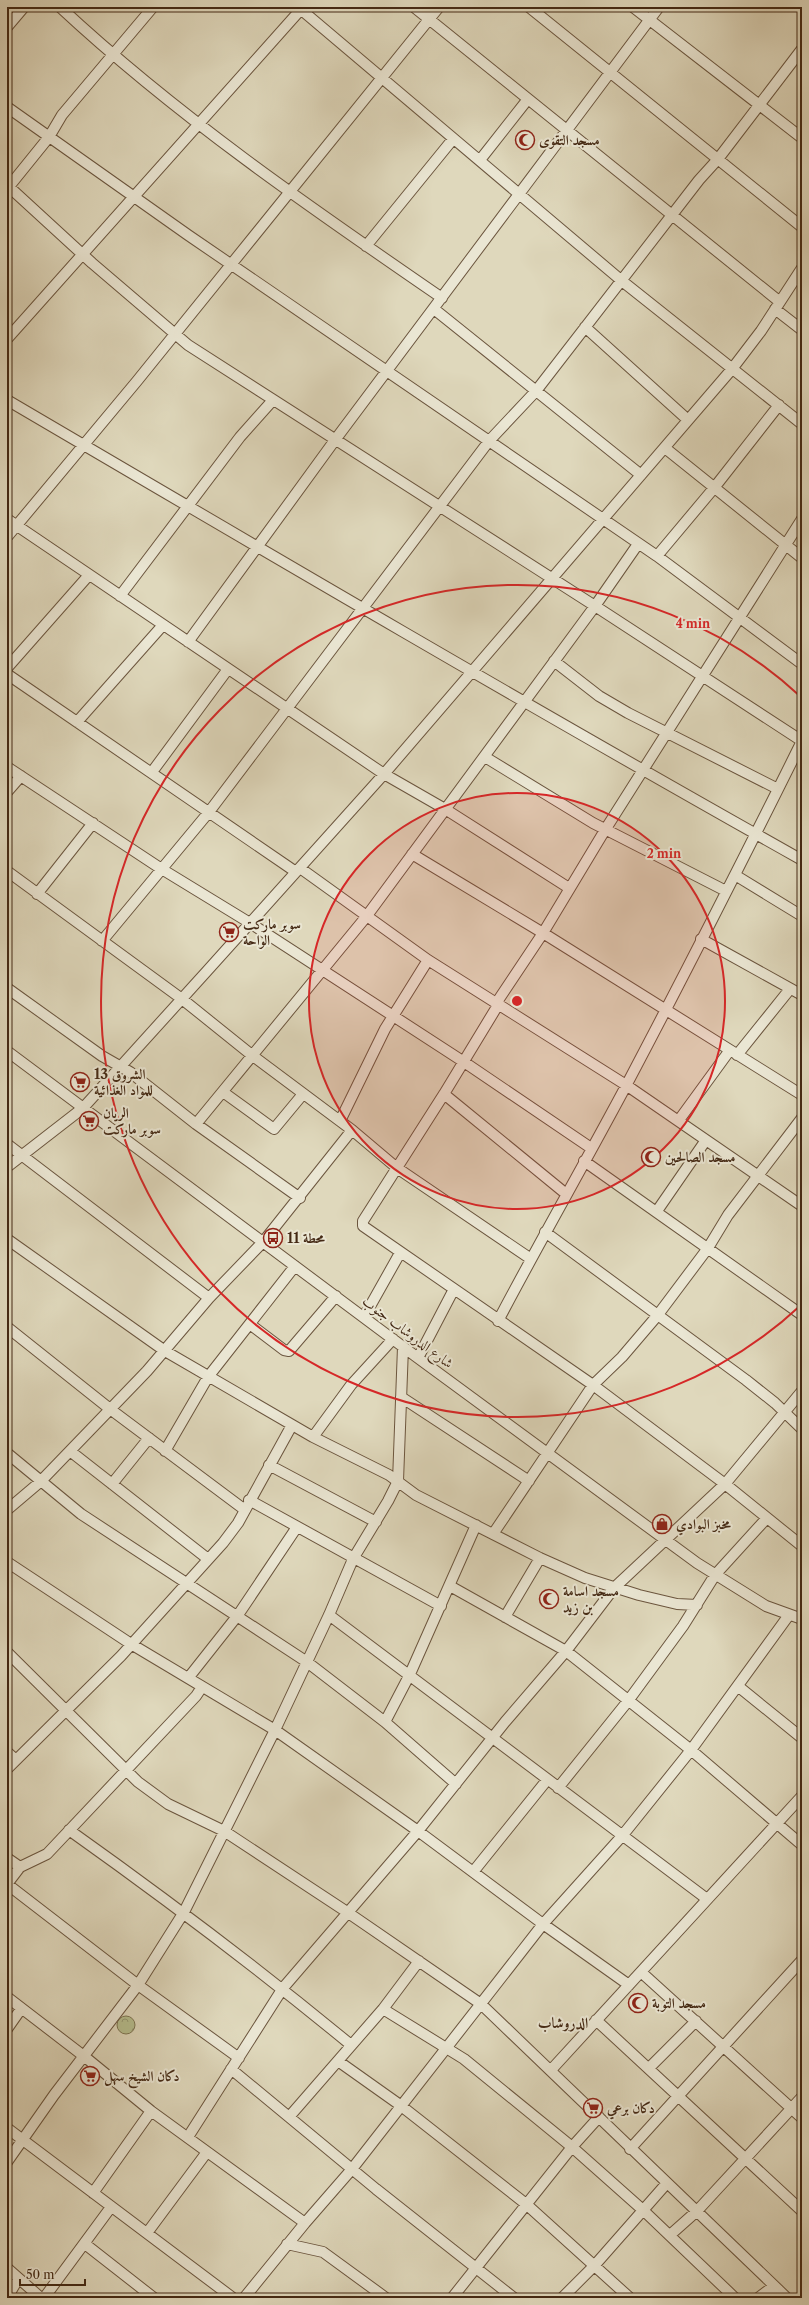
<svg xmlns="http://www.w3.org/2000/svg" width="809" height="2305" font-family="'Libre Caslon Text',Amiri,serif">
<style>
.forest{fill:url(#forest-crowns);stroke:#7d7451}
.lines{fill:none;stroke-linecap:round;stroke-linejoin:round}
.minor-casing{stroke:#6b553e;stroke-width:12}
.minor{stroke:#eae6d3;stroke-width:10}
.ring{fill:none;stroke:#d62828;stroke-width:2}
.labels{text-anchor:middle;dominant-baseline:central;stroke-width:4;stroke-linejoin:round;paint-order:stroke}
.poi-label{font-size:14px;font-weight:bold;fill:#442914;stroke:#eae6d3;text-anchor:start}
.street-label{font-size:14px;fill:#442914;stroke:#eae6d3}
.neighbourhood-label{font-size:15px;font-weight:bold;fill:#442914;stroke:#eae6d3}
.centre{fill:#d62828;stroke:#eae6d3;stroke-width:2}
.ring-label{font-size:12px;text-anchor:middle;font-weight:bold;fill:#d62828;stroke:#eae6d3;stroke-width:4;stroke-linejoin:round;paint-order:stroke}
</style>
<defs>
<pattern id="forest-crowns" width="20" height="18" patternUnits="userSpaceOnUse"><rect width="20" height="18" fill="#b6be8e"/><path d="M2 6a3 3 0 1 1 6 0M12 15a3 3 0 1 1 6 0" fill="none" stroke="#969a73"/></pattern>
</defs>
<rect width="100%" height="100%" fill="#dfd8bc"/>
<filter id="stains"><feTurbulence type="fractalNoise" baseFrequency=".005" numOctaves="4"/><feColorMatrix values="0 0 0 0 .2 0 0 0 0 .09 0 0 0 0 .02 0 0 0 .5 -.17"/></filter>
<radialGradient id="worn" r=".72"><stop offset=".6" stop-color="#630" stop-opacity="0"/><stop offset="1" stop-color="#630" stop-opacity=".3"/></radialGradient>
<path class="forest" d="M117 2025a9 9 0 1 1 18 0a9 9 0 1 1-18 0Z"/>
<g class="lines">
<defs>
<path id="minor" d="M60,7C177,116 311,208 442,298
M298,7L622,281L802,424
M414,7L780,302
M529,7L802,227
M633,7L802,138
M7,27L24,7
M7,107L188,235L657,556L802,664
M480,160L528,99
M7,185L92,263L188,345L595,606L802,741
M7,189L49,137L62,115L153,7
M366,246L453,139
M434,309L641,475
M775,309L802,330
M585,327L688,420
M7,339L303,7
M7,400C271,555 535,710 802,860
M665,448L802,558
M7,519L384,774L445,809L569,888
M802,519L605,830L543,933L499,999L498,1005L444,1094L363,1221V1226L593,1385L725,1484L802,1546
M7,537L137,381L439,7
M657,556L714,488L779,405
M120,596L240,437L273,400
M188,642L335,440L659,7
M554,661L599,696L628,713L778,789
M7,668L89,575
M7,674L296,872
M77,722L163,625
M485,757L593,823L726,891
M7,767L160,868L250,923L464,1062L591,1148
M152,772L228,669
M7,792L21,776
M412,854L543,933L802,1095
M300,868L428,960L626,1085L802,1206
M7,871L182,999L253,1056L352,1130L397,1168L531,1259
M735,875L802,916
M37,894L93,823
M701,939L802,995
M102,941L209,812L489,441L536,391L699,180L718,159L802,49
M7,988L102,1056L130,1072L196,1124L300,1198
M7,1051L418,1358L697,1563L766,1606L802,1619
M737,1055L790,989
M223,1092L274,1129L303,1094
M444,1094L565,1193
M679,1120L730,1050
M340,1121L385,1029L428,960
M196,1124L366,917L595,606L638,544
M7,1144L209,1298
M584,1161L802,1315
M7,1167L83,1108L207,971L384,774L732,369L761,331L802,268
M657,1211L706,1140
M545,1232L746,1380L775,1403L802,1429
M7,1239L165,1351L313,1437L389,1475L416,1495L540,1558L585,1578L639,1595L677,1604L697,1605
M364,1317L400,1253
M498,1321C540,1241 585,1163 627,1084C687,970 745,856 802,741
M251,1325L284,1350L289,1351L336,1296
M7,1327L110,1409L245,1510
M418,1358L454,1289
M401,1397L529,1481
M313,1437L351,1385L393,1339
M70,1451L208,1559
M165,1451L208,1377L295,1266
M7,1453L81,1514L307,1662L385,1722L456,1784
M269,1465L376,1522
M112,1484L149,1438
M249,1500L441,1606
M7,1510L40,1482L147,1371L209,1298L263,1242L352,1130
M493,1534L593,1385L622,1357L657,1316L708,1248L728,1215L802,1118
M7,1562L131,1644L275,1730L418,1831L543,1924L629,1985
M450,1586L566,1651L691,1750L802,1845
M329,1615L707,1899
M505,1617L540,1558
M7,1652L138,1782L168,1804L224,1831L347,1912L481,2004L787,2298
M189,1677L238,1615L297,1527
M739,1687L802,1738
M385,1722L410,1674L476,1525
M7,1752L16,1760
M7,1769L121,1656L223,1543L238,1523L292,1425
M558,1788L628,1701L683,1626L715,1575L766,1519
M69,1830C166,1899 260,1970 351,2045
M7,1858L20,1867
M473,1872L547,1780
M7,1884L138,1985L239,2058
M7,1884L20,1867L47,1854L196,1696L202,1687
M641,1972L802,2118
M7,1997L85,2057L151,2111L305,2223
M383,2009L464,2059L572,2147L644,2211L735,2298
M596,2020L802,2211
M7,2029L21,2009
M338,2061L400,2105L526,2204L630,2298
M649,2068L696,2021
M231,2069L376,2189L514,2298
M551,2070L802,1796
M289,2117L383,2009L419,1961
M7,2128L233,2298
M188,2137L283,1988L418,1831L505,1722L566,1651L614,1588L725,1484L802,1391
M630,2149L802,1960
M7,2162L54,2095L138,1985L184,1912L275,1730L329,1615L353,1559L388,1501L398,1481L403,1347
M93,2193L151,2111
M147,2233L207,2152
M670,2235L697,2211L802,2097
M85,2244L154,2298
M287,2244L323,2252L386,2298
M7,2268L41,2298
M7,2298L18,2279
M44,2298L111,2207
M244,2298L305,2223L352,2169L543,1924L622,1836L691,1750L789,1615
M452,2298L572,2147L599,2117
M562,2298L594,2266L667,2183
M758,2298L774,2286"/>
</defs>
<use href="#minor" class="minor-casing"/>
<use href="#minor" class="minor"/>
</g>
<circle cx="517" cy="1001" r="208" fill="#d62828" fill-opacity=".12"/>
<g class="ring">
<circle cx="517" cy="1001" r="208"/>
<path d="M801 1305A416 416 0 1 1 801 697"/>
</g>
<defs>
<symbol id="mosque-ring" viewBox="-11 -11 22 22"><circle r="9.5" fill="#eae6d3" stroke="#8f2418" stroke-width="1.5"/><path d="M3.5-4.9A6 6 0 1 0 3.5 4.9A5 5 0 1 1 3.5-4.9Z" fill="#8f2418"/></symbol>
<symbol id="supermarket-ring" viewBox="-11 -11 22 22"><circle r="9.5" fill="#eae6d3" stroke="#8f2418" stroke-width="1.5"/><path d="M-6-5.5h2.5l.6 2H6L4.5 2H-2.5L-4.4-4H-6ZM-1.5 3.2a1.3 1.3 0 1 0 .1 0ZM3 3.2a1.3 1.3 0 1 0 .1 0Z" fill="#8f2418"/></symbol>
<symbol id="bus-ring" viewBox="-11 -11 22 22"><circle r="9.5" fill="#eae6d3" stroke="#8f2418" stroke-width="1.5"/><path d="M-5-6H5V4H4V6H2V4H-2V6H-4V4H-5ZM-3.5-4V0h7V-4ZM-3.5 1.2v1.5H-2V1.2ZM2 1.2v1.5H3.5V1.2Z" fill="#8f2418"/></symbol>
<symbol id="shop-ring" viewBox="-11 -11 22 22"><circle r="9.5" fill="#eae6d3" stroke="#8f2418" stroke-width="1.5"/><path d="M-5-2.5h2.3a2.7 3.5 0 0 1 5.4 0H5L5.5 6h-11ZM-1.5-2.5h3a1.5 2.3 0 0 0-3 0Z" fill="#8f2418"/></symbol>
</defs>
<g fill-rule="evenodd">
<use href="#mosque-ring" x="514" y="129" width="22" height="22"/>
<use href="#supermarket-ring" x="218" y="921" width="22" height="22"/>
<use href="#supermarket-ring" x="69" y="1071" width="22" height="22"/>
<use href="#supermarket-ring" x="78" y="1110" width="22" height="22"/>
<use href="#mosque-ring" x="640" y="1146" width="22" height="22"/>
<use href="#bus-ring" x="262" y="1227" width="22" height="22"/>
<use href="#shop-ring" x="651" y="1513" width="22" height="22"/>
<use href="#mosque-ring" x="538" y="1588" width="22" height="22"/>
<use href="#mosque-ring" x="627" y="1992" width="22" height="22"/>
<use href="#supermarket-ring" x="79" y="2065" width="22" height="22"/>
<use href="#supermarket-ring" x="582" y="2097" width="22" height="22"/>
</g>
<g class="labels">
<g class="poi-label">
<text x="539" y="140">مسجد التقوى</text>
<text x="243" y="924">سوبر ماركت<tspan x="243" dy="16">الواحة</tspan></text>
<text x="94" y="1074">الشروق 13<tspan x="94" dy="16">للمواد الغذائية</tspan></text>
<text x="103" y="1113">الريان<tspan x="103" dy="16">سوبر ماركت</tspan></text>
<text x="665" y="1157">مسجد الصالحين</text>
<text x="287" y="1238">محطة 11</text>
<text x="676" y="1524">مخبز البوادي</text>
<text x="563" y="1591">مسجد اسامة<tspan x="563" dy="16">بن زيد</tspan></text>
<text x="652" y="2003">مسجد التوبة</text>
<text x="104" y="2076">دكان الشيخ سهل</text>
<text x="607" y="2108">دكان برعي</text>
</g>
<g class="street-label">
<text transform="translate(408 1332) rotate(37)">شارع الدروشاب جنوب</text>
</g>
<g class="neighbourhood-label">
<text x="563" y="2022">الدروشاب</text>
</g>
</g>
<circle cx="517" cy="1001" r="6" class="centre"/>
<g class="ring-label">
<text x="693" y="628">4 min</text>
<text x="664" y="858">2 min</text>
</g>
<rect width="809" height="2305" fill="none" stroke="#dfd8bc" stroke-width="24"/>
<rect x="8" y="8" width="793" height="2289" fill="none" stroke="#442914" stroke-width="2"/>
<rect x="12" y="12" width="785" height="2281" fill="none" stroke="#442914"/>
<path d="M20 2279v6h65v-6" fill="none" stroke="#442914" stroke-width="2"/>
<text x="26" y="2279" font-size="12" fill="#442914" stroke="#eae6d3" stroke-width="3" paint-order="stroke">50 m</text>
<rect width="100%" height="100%" filter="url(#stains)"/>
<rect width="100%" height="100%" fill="url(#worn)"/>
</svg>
